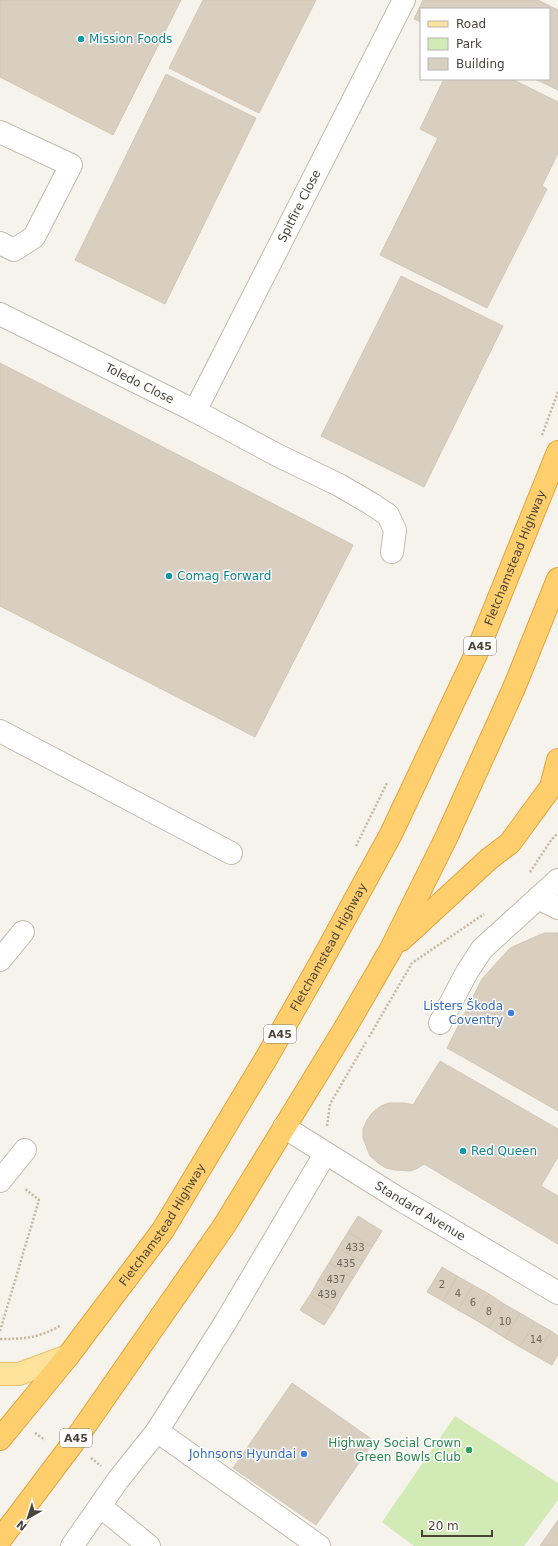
<svg xmlns="http://www.w3.org/2000/svg" width="558" height="1546" font-family="'DejaVu Sans',sans-serif">
<style>
.green{fill:#d2eab5}
.building{fill:#d8cfc1;stroke:#d3c7b4}
.lines{fill:none;stroke-linecap:round;stroke-linejoin:round}
.minor-casing{stroke:#c2bbae;stroke-width:24}
.major-casing{stroke:#e6c16a;stroke-width:24}
.highway-casing{stroke:#e0a43c;stroke-width:24}
.path{stroke:#c4b79f;stroke-width:2.5;stroke-dasharray:2 2;stroke-linecap:butt}
.minor{stroke:#fff;stroke-width:22}
.major{stroke:#ffe39c;stroke-width:22}
.highway{stroke:#ffcf6e;stroke-width:22}
.culture-dot{fill:#0f9aa8;stroke:#fff;stroke-width:1.5}
.shop-dot{fill:#3f7fe0;stroke:#fff;stroke-width:1.5}
.leisure-dot{fill:#2e9e5b;stroke:#fff;stroke-width:1.5}
.labels{text-anchor:middle;dominant-baseline:central;stroke-width:3;stroke-linejoin:round;paint-order:stroke}
.number-label{font-size:10px;fill:#6e675b}
.shield{fill:#fff;stroke:#817c74;stroke-width:1}
.shield-label{font-size:11px;font-weight:bold;fill:#4b4439}
.culture-label{font-size:12px;fill:#0d838f;stroke:#fff;text-anchor:start}
.street-label{font-size:12px;fill:#4b4439;stroke:#fff}
.shop-label{font-size:12px;fill:#366cbe;stroke:#fff;text-anchor:end}
.leisure-label{font-size:12px;fill:#27864d;stroke:#fff;text-anchor:end}
</style>
<rect width="100%" height="100%" fill="#f6f3ec"/>
<path class="green" d="M455,1416L558,1483V1500L524,1546H414L382,1522Z"/>
<path class="building" d="M0,0H181L113,135L0,77Z
M203,0H316L259,113L169,68Z
M423,0H538L558,10V90L535,79H549V9H421V22L414,19Z
M166,74L256,118L165,304L75,260Z
M444,79H512L558,102V153L542,186L547,189L487,308L380,255L438,138L420,129Z
M401,276L503,326L424,487L321,436Z
M0,363L353,545L255,737L0,606Z
M544,933H558V1111L447,1048L482,979L510,948Z
M440,1061L558,1129V1157L541,1186L558,1196V1244L424,1164L418,1168L410,1171L395,1170L386,1168L378,1163L370,1156L363,1138V1129L367,1120L373,1112L381,1106L389,1103H405L413,1105Z
M358,1216L382,1231L372,1247L348,1232Z
M348,1232L372,1247L363,1262L338,1248Z
M338,1248L363,1262L353,1278L329,1263Z
M329,1263L353,1278L343,1294L319,1279Z
M442,1267L457,1276L443,1301L427,1292Z
M457,1276L473,1285L458,1310L443,1301Z
M319,1279L343,1294L334,1310L310,1295Z
M473,1285L489,1294L474,1319L458,1310Z
M489,1294L504,1304L489,1328L474,1319Z
M310,1295L334,1310L324,1325L300,1310Z
M504,1304L520,1313L505,1338L489,1328Z
M520,1313L535,1322L520,1347L505,1338Z
M535,1322L551,1331L536,1356L520,1347Z
M551,1331L558,1336V1354L552,1365L536,1356Z
M292,1383L374,1441L316,1525L233,1468Z
M558,1520V1546H540Z"/>
<g class="lines">
<defs>
<g id="minor">
<path d="M0,132L71,165L34,237L14,250L0,243"/>
<path id="s1" d="M0,314L195,411L277,455L339,485L370,503L388,515L395,530L392,552"/>
<path id="s2" d="M195,411L404,0"/>
<path d="M0,731L231,853"/>
<path d="M538,898L558,908"/>
<path d="M0,960L23,932"/>
<path d="M440,1023L467,972L482,949L558,880"/>
<path id="s3" d="M284,1127L396,1197L558,1293"/>
<path d="M0,1181L25,1150"/>
<path d="M157,1431L319,1546"/>
<path d="M100,1506L149,1546"/>
<path d="M72,1546L118,1480L157,1431L225,1323L325,1154"/>
</g>
<path id="major" d="M0,1374H19L68,1356"/>
<g id="highway">
<path d="M401,940L489,859L510,843L551,787L558,760"/>
<path id="s4" d="M0,1439L68,1356L163,1230L267,1057L321,962L391,834L477,652L558,452"/>
<path d="M0,1540L73,1443L224,1226L344,1030L391,949L447,836L514,688L558,579"/>
</g>
</defs>
<use href="#minor" class="minor-casing"/>
<use href="#major" class="major-casing"/>
<use href="#highway" class="highway-casing"/>
<path class="path" d="M542,435L558,392
M356,846L387,783
M530,872L552,839L558,833
M369,1037L412,963L484,914
M327,1126L330,1104L366,1042
M0,1331L39,1200L24,1188
M0,1339C24,1339 40,1338 61,1325
M35,1433L45,1440
M91,1458L101,1466"/>
<use href="#minor" class="minor"/>
<use href="#major" class="major"/>
<use href="#highway" class="highway"/>
</g>
<g class="culture-dot">
<circle cx="81" cy="39" r="4"/>
<circle cx="169" cy="576" r="4"/>
<circle cx="463" cy="1151" r="4"/>
</g>
<g class="shop-dot">
<circle cx="511" cy="1013" r="4"/>
<circle cx="304" cy="1454" r="4"/>
</g>
<circle class="leisure-dot" cx="469" cy="1450" r="4"/>
<g class="labels">
<g class="number-label">
<text x="355" y="1247">433</text>
<text x="346" y="1263">435</text>
<text x="336" y="1279">437</text>
<text x="442" y="1284">2</text>
<text x="458" y="1293">4</text>
<text x="327" y="1294">439</text>
<text x="473" y="1302">6</text>
<text x="489" y="1311">8</text>
<text x="505" y="1321">10</text>
<text x="536" y="1339">14</text>
</g>
<g class="shield">
<rect x="464" y="637" width="32" height="18" rx="3"/>
<rect x="264" y="1025" width="32" height="18" rx="3"/>
<rect x="60" y="1429" width="32" height="18" rx="3"/>
</g>
<g class="shield-label">
<text x="480" y="646">A45</text>
<text x="280" y="1034">A45</text>
<text x="76" y="1438">A45</text>
</g>
<g class="culture-label">
<text x="89" y="39">Mission Foods</text>
<text x="177" y="576">Comag Forward</text>
<text x="471" y="1151">Red Queen</text>
</g>
<g class="street-label">
<text stroke="none"><textPath href="#s2" startOffset="230">Spitfire Close</textPath></text>
<text stroke="none"><textPath href="#s1" startOffset="156">Toledo Close</textPath></text>
<text stroke="none"><textPath href="#s4" startOffset="1025">Fletchamstead Highway</textPath></text>
<text stroke="none"><textPath href="#s4" startOffset="593">Fletchamstead Highway</textPath></text>
<text stroke="none"><textPath href="#s3" startOffset="160">Standard Avenue</textPath></text>
<text stroke="none"><textPath href="#s4" startOffset="269">Fletchamstead Highway</textPath></text>
</g>
<g class="shop-label">
<text x="503" y="1006">Listers Škoda<tspan x="503" dy="14">Coventry</tspan></text>
<text x="296" y="1454">Johnsons Hyundai</text>
</g>
<g class="leisure-label">
<text x="461" y="1443">Highway Social Crown<tspan x="461" dy="14">Green Bowls Club</tspan></text>
</g>
</g>
<rect x="420" y="8" width="130" height="72" fill="#ffffff" stroke="#b7b4b0"/>
<rect x="428" y="21" width="20" height="6" fill="#ffe39c" stroke="#b7b4b0"/>
<text x="456" y="28" font-size="12" fill="#4b4439">Road</text>
<rect x="428" y="38" width="20" height="12" fill="#d2eab5" stroke="#b7b4b0"/>
<text x="456" y="48" font-size="12" fill="#4b4439">Park</text>
<rect x="428" y="58" width="20" height="12" fill="#d8cfc1" stroke="#b7b4b0"/>
<text x="456" y="68" font-size="12" fill="#4b4439">Building</text>
<g transform="translate(28 1518) rotate(219)" stroke="#ffffff" stroke-width="3" paint-order="stroke">
<path d="M0-3L7 15L0 10L-7 15Z" fill="#4b4439"/>
<text y="-6" font-size="11" font-weight="bold" text-anchor="middle" fill="#4b4439">N</text>
</g>
<path d="M422 1530v6h70v-6" fill="none" stroke="#4b4439" stroke-width="2"/>
<text x="428" y="1530" font-size="12" fill="#4b4439" stroke="#ffffff" stroke-width="3" paint-order="stroke">20 m</text>
</svg>
